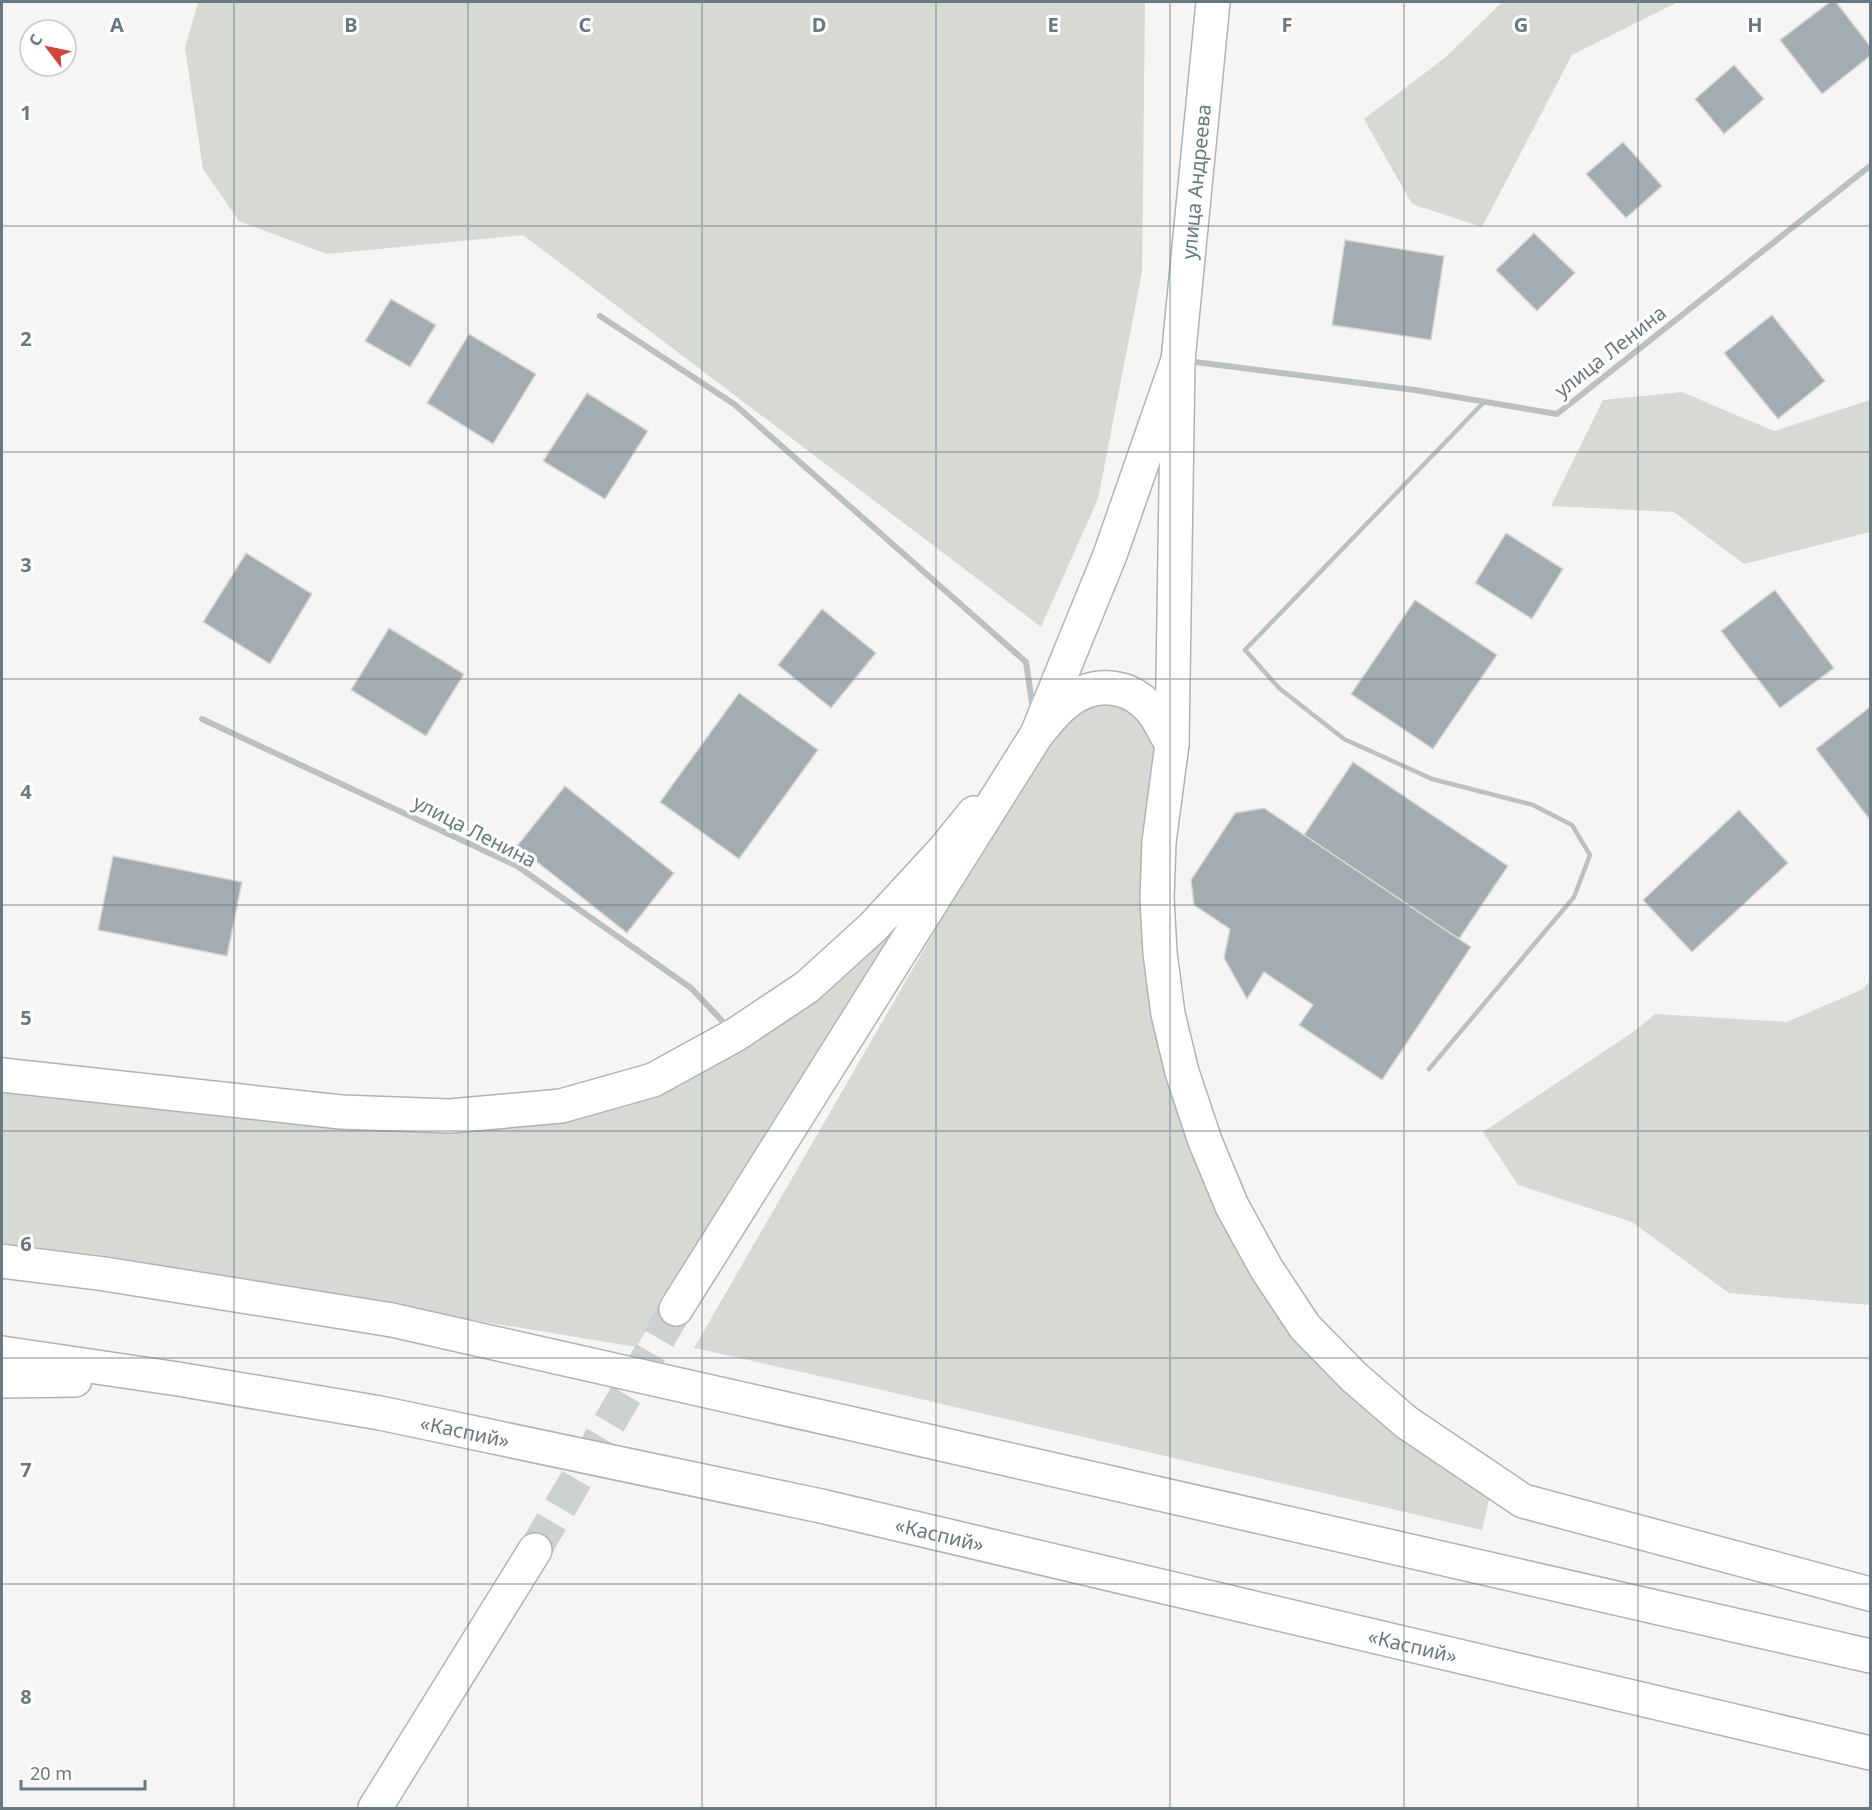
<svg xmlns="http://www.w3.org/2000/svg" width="1872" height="1810" font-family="'Noto Sans',sans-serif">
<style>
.green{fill:#d6dad3}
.building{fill:#a3acb0;stroke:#d7d7d6;stroke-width:1.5}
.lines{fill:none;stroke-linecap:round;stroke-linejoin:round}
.primary-tunnel{stroke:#cbd0d1;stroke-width:33;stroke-dasharray:33 16;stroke-linecap:butt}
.secondary-casing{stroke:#adb4b7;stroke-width:36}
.primary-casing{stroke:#afb4b7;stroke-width:36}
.trunk-casing{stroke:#afb3b6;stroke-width:36}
.service{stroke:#bbc0c2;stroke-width:4.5}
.minor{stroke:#bbc0c2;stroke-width:6}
.secondary{stroke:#fff;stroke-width:33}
.primary{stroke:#fff;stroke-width:33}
.trunk{stroke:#fff;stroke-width:33}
.trunk-bridge-casing{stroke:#afb3b6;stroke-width:36;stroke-linecap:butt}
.trunk-bridge{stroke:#fff;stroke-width:33}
.grid{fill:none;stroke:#687981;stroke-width:1.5;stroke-opacity:0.55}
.labels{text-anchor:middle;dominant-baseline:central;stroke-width:6;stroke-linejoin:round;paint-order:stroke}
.street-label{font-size:20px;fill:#687981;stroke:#fff}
.grid-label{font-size:20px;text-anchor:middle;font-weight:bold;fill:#687981;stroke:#fff;stroke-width:6;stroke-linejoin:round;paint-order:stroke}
</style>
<rect width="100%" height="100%" fill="#f6f5f3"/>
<path class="green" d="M198,2H1145L1142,272L1098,499L1041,627L523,235L327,254L239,221L203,169L185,48Z
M1502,2H1678L1572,55L1482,227L1412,204L1364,119L1446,57Z
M1682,392L1774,431L1870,400V532L1744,564L1674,512L1551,506L1603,400Z
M1101,699L1128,708L1151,730L1162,753L1151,970L1273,1294L1491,1491L1482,1530L869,1387L694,1348L1049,733Z
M925,884L636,1347L394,1307L108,1256L2,1243V1088L340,1125L657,1092Z
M1870,981V1305L1729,1293L1632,1222L1518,1185L1483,1132L1636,1030L1655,1014L1787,1022L1863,989Z"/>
<path class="building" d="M1830,2H1836L1870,46V56L1822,94L1780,40Z
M1734,65L1764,99L1724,134L1695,99Z
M1623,142L1662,186L1626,218L1586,174Z
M1534,233L1575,273L1537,311L1496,270Z
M1345,240L1444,256L1431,340L1332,325Z
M391,299L436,325L410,367L365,341Z
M1772,315L1825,381L1778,419L1724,353Z
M469,334L536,374L493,444L427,403Z
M587,393L648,431L605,499L543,461Z
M1506,533L1563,569L1532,619L1475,583Z
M246,553L312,594L270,664L203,622Z
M1775,590L1834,668L1780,708L1721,631Z
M1415,600L1497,655L1433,749L1351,694Z
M822,609L876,653L831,708L778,665Z
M389,628L464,674L426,736L351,690Z
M739,693L818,750L739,859L660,802Z
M1870,707V820L1816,749Z
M1353,762L1508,866L1459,939L1304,835Z
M565,786L674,873L627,933L517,846Z
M1264,808L1471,947L1382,1080L1299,1025L1313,1005L1264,972L1247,999L1224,958L1230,929L1194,905L1191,880L1235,813Z
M1739,810L1788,863L1692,952L1643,900Z
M113,856L242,882L227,956L98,930Z"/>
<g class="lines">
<path class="primary-tunnel" d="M535,1550L676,1309"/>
<defs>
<path id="secondary" d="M2,1075L341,1112L450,1116L561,1106L653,1080L735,1035L807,987L873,927L944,850L974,813"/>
<g id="primary">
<path id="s1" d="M676,1309L1037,734L1110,555L1178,360L1213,2"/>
<path d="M375,1808L535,1550"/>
</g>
<g id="trunk">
<path d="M1178,360L1172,744L1159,842L1157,898L1160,953L1168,1014L1182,1072L1205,1141L1232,1206L1266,1268L1305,1327L1354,1377L1406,1422L1523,1501L1870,1594"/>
<path d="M1037,734C1046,724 1055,711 1066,703C1093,680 1130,683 1153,712C1160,721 1165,734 1172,744"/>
<path d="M2,1261L105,1274L392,1320"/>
<path d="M2,1353L178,1379L380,1413"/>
<path d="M2,1381L75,1380"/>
<path d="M862,1426L1870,1656"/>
<path id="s2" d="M821,1506L1870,1753"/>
</g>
</defs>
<use href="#secondary" class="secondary-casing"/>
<use href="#primary" class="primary-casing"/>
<use href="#trunk" class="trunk-casing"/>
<path class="service" d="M1429,1069L1574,897L1590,855L1572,825L1533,805L1432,779L1344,739L1279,688L1245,650L1485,401"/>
<path class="minor" d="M600,316L734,404L1026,662L1033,710
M1187,361L1415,390L1557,414L1870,166
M202,719L517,866L691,988L728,1027"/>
<use href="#secondary" class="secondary"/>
<use href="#primary" class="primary"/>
<use href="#trunk" class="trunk"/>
<defs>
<g id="trunk-bridge">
<path d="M392,1320L862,1426"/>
<path id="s3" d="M380,1413L821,1506"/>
</g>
</defs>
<use href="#trunk-bridge" class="trunk-bridge-casing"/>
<use href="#trunk-bridge" class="trunk-bridge"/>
</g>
<path class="grid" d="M234,2V1808M468,2V1808M702,2V1808M936,2V1808M1170,2V1808M1404,2V1808M1638,2V1808M2,226H1870M2,452H1870M2,679H1870M2,905H1870M2,1131H1870M2,1358H1870M2,1584H1870"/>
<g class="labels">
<g class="street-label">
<text stroke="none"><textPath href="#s1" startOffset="1258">улица Андреева</textPath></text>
<text transform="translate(1610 351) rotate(-38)">улица Ленина</text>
<text transform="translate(475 831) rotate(27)">улица Ленина</text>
<text stroke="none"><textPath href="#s3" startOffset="87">«Каспий»</textPath></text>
<text stroke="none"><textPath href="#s2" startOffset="122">«Каспий»</textPath></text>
<text stroke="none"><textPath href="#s2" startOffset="608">«Каспий»</textPath></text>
</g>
</g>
<g class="grid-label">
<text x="117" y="32">A</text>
<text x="351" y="32">B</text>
<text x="585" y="32">C</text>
<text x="819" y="32">D</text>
<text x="1053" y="32">E</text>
<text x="1287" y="32">F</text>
<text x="1521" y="32">G</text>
<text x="1755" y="32">H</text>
<text x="26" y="120">1</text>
<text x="26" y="346">2</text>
<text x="26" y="572">3</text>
<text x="26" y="799">4</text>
<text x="26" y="1025">5</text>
<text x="26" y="1251">6</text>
<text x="26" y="1477">7</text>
<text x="26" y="1704">8</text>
</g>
<rect width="1872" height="1810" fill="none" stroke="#687981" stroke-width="6"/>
<g transform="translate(48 48) rotate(302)"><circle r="28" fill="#ffffff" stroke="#c3c9cd" stroke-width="1.5"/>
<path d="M0-4.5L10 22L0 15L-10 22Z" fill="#ce473a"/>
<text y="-9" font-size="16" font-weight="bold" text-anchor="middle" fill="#687981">С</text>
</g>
<path d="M21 1780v9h124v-9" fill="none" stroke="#687981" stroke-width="3"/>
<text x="30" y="1780" font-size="18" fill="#687981" stroke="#ffffff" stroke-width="4.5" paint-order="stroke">20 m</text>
</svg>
